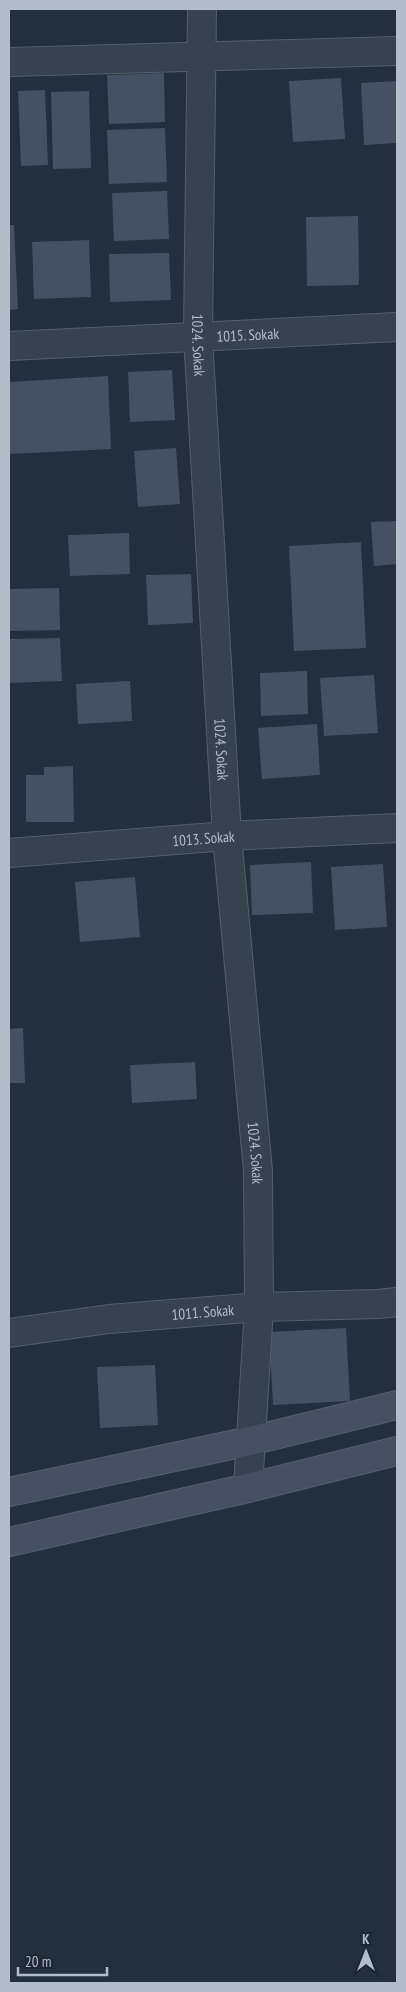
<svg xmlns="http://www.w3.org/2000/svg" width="406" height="1992" font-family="'PT Sans Narrow',sans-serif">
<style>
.building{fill:#455162}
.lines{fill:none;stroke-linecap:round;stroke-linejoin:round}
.street-casing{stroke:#565f6c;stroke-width:30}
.secondary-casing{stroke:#565f6c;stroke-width:30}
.street{stroke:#38414e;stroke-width:28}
.secondary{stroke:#465061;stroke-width:28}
.labels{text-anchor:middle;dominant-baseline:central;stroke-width:4;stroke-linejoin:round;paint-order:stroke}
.street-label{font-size:15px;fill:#b4bcc9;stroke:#1d2633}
</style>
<rect width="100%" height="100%" fill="#242f3e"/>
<path class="building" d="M164,73L165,122L109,124L107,75Z
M341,78L345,139L293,142L289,81Z
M397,81V143L364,145L361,83Z
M45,90L48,165L21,166L18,91Z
M89,91L91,168L53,169L51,92Z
M165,128L167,182L109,184L107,130Z
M167,191L169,239L114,241L112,193Z
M358,216L359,285L307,286L306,217Z
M9,225H14L18,309L9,310Z
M89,240L91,297L34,299L32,242Z
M169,253L171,300L110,302L109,254Z
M172,370L175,420L130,422L128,372Z
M108,376L111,449L9,454V382Z
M176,448L180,504L138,507L134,451Z
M397,521V564L374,566L371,522Z
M129,533L130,574L70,576L68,535Z
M361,542L366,648L294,651L289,546Z
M191,574L193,623L148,625L146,575Z
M59,588L60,630L9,631V589Z
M60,638L62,681L9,683V639Z
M307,671L308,714L261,716L260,673Z
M374,675L378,733L324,736L320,678Z
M130,681L132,721L78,724L76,684Z
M317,724L320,775L262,779L258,728Z
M73,766L74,822H26V775H44V767Z
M311,862L313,913L252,915L250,865Z
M383,864L387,927L335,930L331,867Z
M135,877L140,937L80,942L75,882Z
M23,1028L25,1083H9V1029Z
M195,1062L197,1099L132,1103L130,1065Z
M346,1328L350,1401L273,1405L269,1332Z
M155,1365L158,1425L100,1428L97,1367Z"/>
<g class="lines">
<defs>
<g id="street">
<path id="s1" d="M202,9L198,336L227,836L258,1171L259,1307L248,1488"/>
<path d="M9,62L397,51"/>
<path id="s2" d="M9,346L397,327"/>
<path id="s3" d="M9,853L227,836L397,828"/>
<path id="s4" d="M9,1333L109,1319L259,1307L378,1304L397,1302"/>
</g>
<path id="secondary" d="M9,1492L250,1441L397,1405
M9,1542L248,1488L397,1451"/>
</defs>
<use href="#street" class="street-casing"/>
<use href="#secondary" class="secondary-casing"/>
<use href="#street" class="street"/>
<use href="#secondary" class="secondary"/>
</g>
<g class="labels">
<g class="street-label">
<text stroke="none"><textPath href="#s2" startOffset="239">1015. Sokak</textPath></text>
<text stroke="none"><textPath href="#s1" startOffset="336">1024. Sokak</textPath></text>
<text stroke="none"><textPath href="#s1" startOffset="741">1024. Sokak</textPath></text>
<text stroke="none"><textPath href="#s3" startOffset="195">1013. Sokak</textPath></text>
<text stroke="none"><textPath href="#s1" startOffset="1146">1024. Sokak</textPath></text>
<text stroke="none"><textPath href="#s4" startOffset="195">1011. Sokak</textPath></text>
</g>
</g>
<rect width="406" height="1992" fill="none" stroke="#b4bcc9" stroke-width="20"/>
<g transform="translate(366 1952)" stroke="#1d2633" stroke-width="4" paint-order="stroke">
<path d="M0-4L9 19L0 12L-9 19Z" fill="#b4bcc9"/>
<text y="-8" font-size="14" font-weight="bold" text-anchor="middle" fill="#b4bcc9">K</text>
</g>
<path d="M18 1967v8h89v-8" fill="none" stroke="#b4bcc9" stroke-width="2.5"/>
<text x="25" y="1967" font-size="15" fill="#b4bcc9" stroke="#1d2633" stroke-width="4" paint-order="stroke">20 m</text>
</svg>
